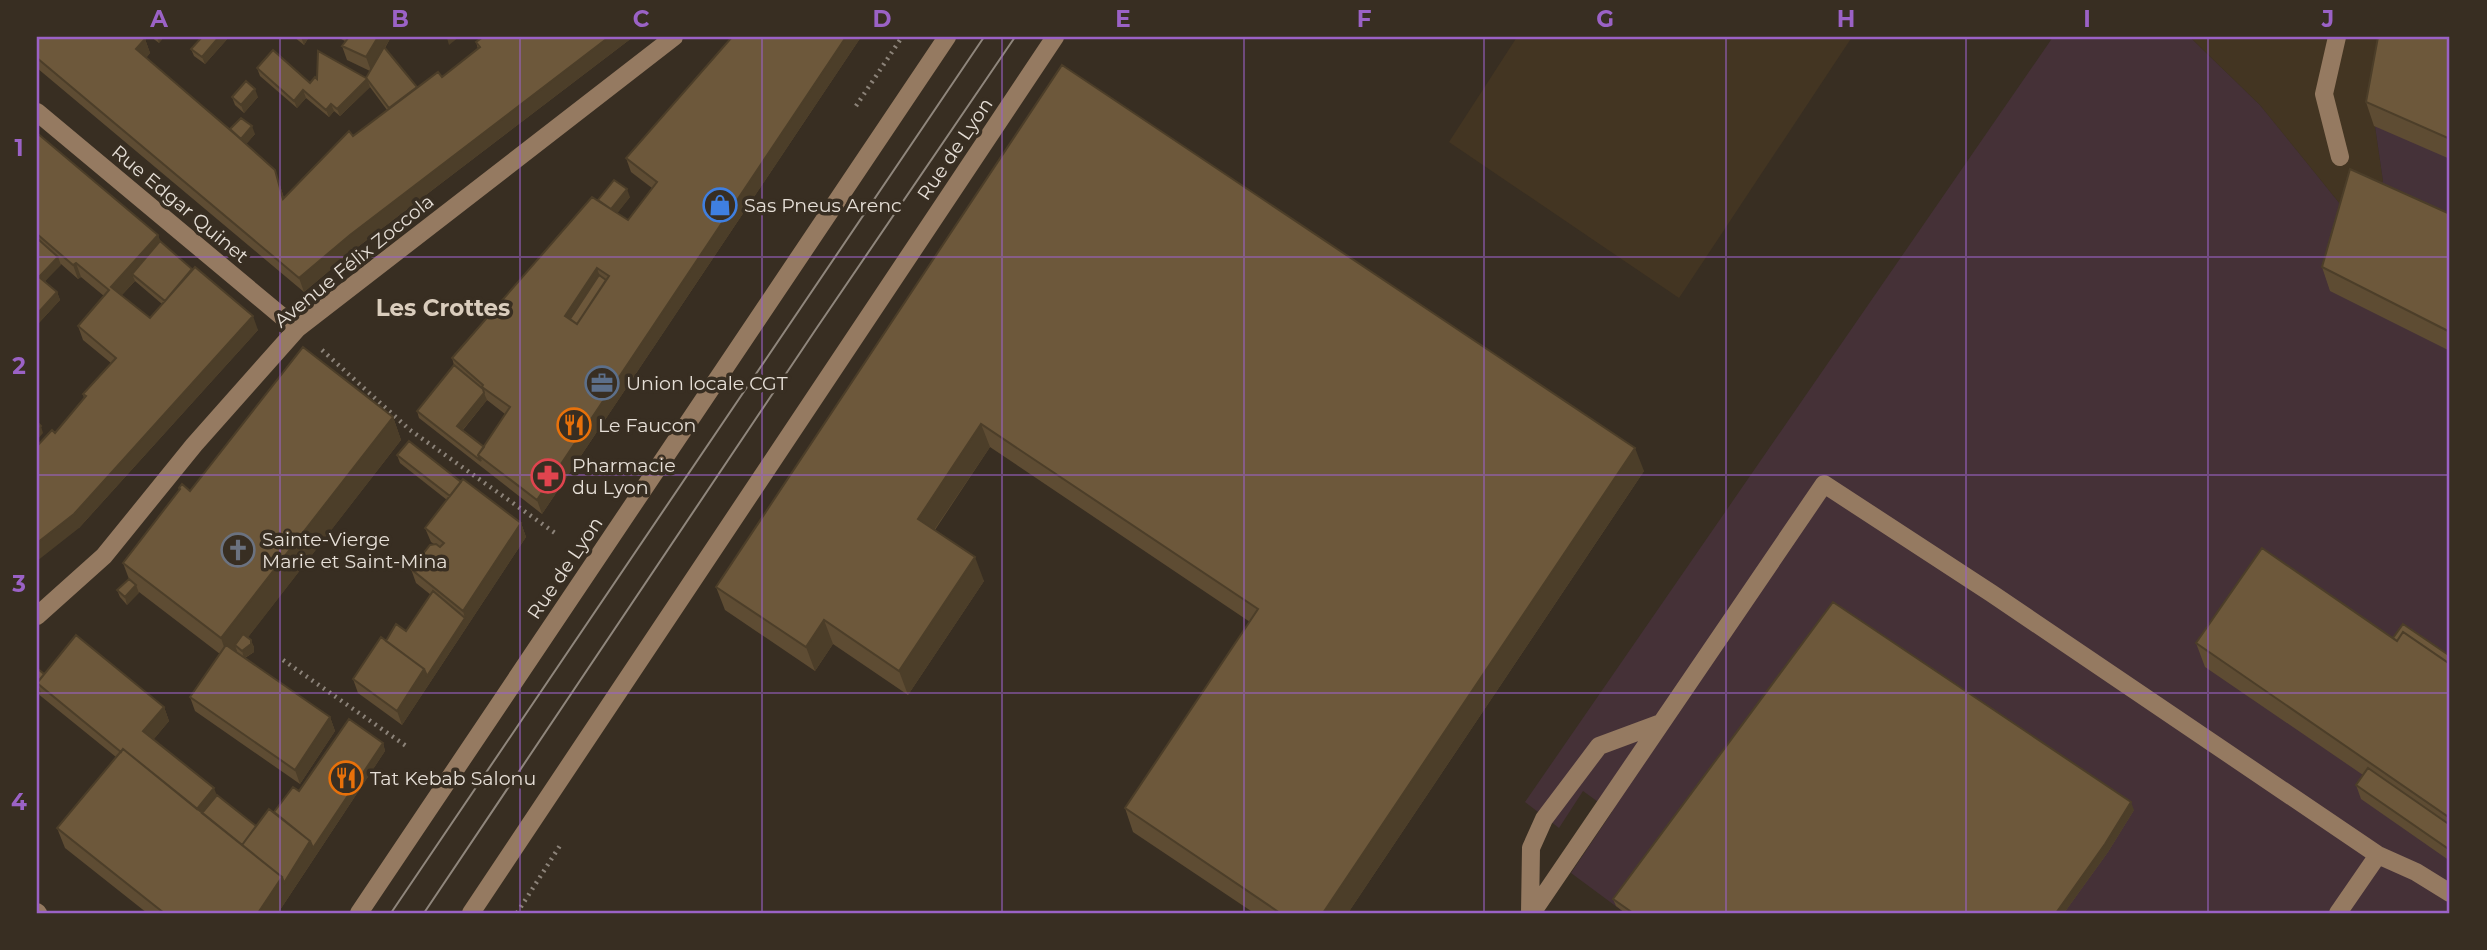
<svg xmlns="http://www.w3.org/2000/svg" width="2487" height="950" font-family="Montserrat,sans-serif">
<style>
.commercial{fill:#453137}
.built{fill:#433522}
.education{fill:#453239}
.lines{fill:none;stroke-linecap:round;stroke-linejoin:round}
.path{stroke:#8c8379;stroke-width:4.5;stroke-dasharray:2 5;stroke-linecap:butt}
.minor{stroke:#957a61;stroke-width:18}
.tram{stroke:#8f867c;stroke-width:2}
.wall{fill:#5e4c33;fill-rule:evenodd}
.shaded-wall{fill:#4c3e29}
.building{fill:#6d583b;stroke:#4c3e29;stroke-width:2;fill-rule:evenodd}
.grid{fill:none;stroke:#9b62c6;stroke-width:2;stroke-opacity:0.55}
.labels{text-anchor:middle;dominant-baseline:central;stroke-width:7;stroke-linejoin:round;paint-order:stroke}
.street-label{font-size:19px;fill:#e6dfd7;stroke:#382e22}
.poi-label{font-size:19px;fill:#e6dfd7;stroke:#382e22;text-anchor:start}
.quarter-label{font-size:23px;font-weight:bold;fill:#dacdbd;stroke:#382e22}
.neatline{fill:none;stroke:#9b62c6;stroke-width:2.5}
.grid-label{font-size:23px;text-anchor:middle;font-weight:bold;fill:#9b62c6}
</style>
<rect width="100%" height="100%" fill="#382e22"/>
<path class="commercial" d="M2053,37H2190L2260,105L2362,231L2450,330V913H1625L1571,873L1612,812L1583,791L1559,828L1525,802Z"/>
<path class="built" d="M1517,37H1852L1679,298L1449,142Z
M2190,37H2392L2375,126L2383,181L2362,231L2260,105Z"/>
<path class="education" d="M2450,37V330L2340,280L2383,181L2375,126Z"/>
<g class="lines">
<path class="path" d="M856,106L902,37
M322,350L410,430L555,533
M283,660L409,748
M517,913L561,844"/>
<path class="minor" d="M2337,37L2324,94L2340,157
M37,112L297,329
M37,616L104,556L194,445L297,329L674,37
M37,912L38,913
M359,913L947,37
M471,913L1055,37
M1530,913L1531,848L1544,819L1599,746L1661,723
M1532,913L1824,484L1991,593L2378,855L2416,872L2450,893
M2338,913L2378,855"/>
<path class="tram" d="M391,913L984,37
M424,913L816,329L1015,37"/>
</g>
<path class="wall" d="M37,37L145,39L150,53L146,58L230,129L255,134L246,144L275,170L284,198L353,136L387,110L370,87L340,116L334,111L329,117L306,98L297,108L260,76L257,68L310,83L317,79L366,78L370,71L347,60L342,46L345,41L337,37H391L385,48L417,87L442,77L478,49L476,42L633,37L355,249L304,292L37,68Z
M151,37H164L159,43Z
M202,37H229L205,64L194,56L191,49Z
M294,37H309L304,45Z
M732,37H861L542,514L419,418L417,411L454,365L452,358L598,200L630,197L617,213L628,220L652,188L631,172L626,158ZM487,400L505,414L484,447L463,430Z
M2450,37V159L2374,126L2366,102Z
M1062,65L1644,471L1348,913H1254L1133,832L1125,808L1250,622L990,447L935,530L984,581L908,695L833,644L815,671L725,610L716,587Z
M232,97H258L244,113L235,105Z
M37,133L158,235L160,241L258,330L79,528L55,433L84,398L83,394L111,363L83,340L78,326L104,296L81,277L78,279L61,264L45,281L57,292L60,300L37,325ZM135,281L162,304L150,318L121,296Z
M2450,214V351L2330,291L2322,267Z
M393,417L401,440L248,637L254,647V652L245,658L330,717L335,731L300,784L195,711L190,697L220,654L139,592L127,605L120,597L117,590L129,579L123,563L180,490L179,488L190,491Z
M397,455L461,482L521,523L526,537L402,725L358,693L353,679L386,641L406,631L431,595L416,583L411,569L434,544L431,542L425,528L447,500L400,463Z
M2393,638L2450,656V861L2361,799L2356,785L2363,775L2205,667L2196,643Z
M37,670L44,674L164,707L169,721L153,740L217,795L256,826L299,791L383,743L385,751L278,913H147L65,848L57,828L116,757L37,693Z
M2134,810L2108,852L2064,913H1625L1616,906L1613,899Z"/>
<path class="shaded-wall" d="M157,37H164L159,43Z
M219,37H229L205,64L202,57Z
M301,37H309L304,45Z
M378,37H391L371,71L366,57Z
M448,37H459L449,45L447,38Z
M609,37H633L355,249L304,292L299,278L350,235Z
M846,37H861L542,514L537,500Z
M145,39L150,53L141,64L136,49Z
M367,79L370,87L340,116L337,109Z
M255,89L258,97L244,113L241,105Z
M303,90L306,98L297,108L294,101Z
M331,104L334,111L329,117L326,110Z
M252,126L255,134L242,149L239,141Z
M627,189L630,197L612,220L609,212Z
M158,235L163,249L132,274L135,281L116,301L111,287Z
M58,257L61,265L42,284L39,277Z
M76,263L81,277L78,279L73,265Z
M597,268L602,283L573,326L565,316Z
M57,292L60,300L37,325V314Z
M253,316L258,330L79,528L37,561V543Z
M484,393L487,400L460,433L457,426Z
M393,417L401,440L239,649L235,645L237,651L229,662L221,638Z
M981,424L990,447L926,542L918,519Z
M41,426L43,433L37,440V430Z
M1635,448L1644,471L1348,913H1323Z
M521,523L526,537L402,725L397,711L424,669L465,618L463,611Z
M975,557L984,581L908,695L899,671Z
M136,585L139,593L127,605L125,597Z
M824,620L833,644L815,671L806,647Z
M251,640L254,647V652L244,658L242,651Z
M164,707L169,721L148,746L143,731Z
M330,717L335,731L300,784L295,770Z
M383,743L385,751L278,913H258L282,877L310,841Z
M214,788L220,803L203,823L195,812Z
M2131,802L2134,810L2108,852L2064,913H2056Z"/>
<path class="building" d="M37,37H143L145,39L136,49L236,135L275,170L283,199L349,131L353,136L438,72L442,77L480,47L476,42L483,37H609L350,235L299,278L37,58Z
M202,37H219L202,57L191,49Z
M349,37H378L366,57L342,46Z
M732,37H846L537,500L478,455L510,407L482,387L483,385L452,358L592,197L628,220L657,182L626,158ZM597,268L609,276L577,324L565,316Z
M2378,37H2450V139L2366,102Z
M384,47L417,87L389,108L367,79L337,109L331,104L326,110L303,90L294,101L257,68L273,50L310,83L315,77L317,79L318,51L366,78Z
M1062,65L1635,448L1323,913H1280L1125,808L1258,609L981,424L918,519L975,557L899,671L824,620L806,647L716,587Z
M246,81L255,89L241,105L232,97Z
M241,118L252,126L241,139L230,129Z
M37,133L158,235L111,287L150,318L195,267L253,316L74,514L37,543V446L52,430L55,433L86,396L83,394L116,358L78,326L109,290L76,263L73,265L37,234Z
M2350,169L2450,214V332L2322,267Z
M614,180L627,189L611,209L598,200Z
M39,240L58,257L39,277L57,292L37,314V242Z
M160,241L192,269L165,301L132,274Z
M599,275L606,280L577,324L570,319Z
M303,347L393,417L221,638L123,563L180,489L179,488L182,484L190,491Z
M454,365L483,389L484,393L457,426L484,447L478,455L481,461L417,411Z
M37,422L41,426L37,430Z
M409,441L461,482L450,496L397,455Z
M463,479L521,523L463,611L411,569L430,545L436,544L440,547L444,543L425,528Z
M2262,548L2397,641L2403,632L2450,664V818L2196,643Z
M129,579L136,585L125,597L117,590Z
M433,591L465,618L427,676L424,669L386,641L396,624L406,631Z
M1833,602L2131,802L2105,844L2056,913H1633L1613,899Z
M2403,624L2450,656V664L2403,632L2397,641L2393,638Z
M243,634L251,640V644L242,651L235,645Z
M76,635L164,707L143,731L214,788L197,809L123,749L121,752L37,683Z
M381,637L424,669L397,711L353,679Z
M226,645L330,717L295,770L190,697Z
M38,669L44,674L37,683L39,690L37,688V670Z
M349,719L383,743L313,848L310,841L274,812L293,787L299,791Z
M123,749L282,877L258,913H164L57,828Z
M2368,768L2450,825V850L2356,785Z
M217,795L256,826L242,845L202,813Z
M269,809L310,841L284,883L282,877L242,845Z"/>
<path class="grid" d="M280,37V913M520,37V913M762,37V913M1002,37V913M1244,37V913M1484,37V913M1726,37V913M1966,37V913M2208,37V913M37,257H2450M37,475H2450M37,693H2450"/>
<defs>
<symbol id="shop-ring" viewBox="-11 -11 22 22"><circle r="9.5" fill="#382e22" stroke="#3f7fe0" stroke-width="1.5"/><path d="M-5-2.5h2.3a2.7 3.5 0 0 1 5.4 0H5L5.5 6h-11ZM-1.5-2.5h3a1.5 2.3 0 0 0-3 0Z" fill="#3f7fe0"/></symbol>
<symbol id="office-ring" viewBox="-11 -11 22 22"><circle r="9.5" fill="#382e22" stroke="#5c6f8a" stroke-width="1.5"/><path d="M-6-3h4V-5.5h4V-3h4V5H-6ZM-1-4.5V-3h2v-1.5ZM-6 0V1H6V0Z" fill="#5c6f8a"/></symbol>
<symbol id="restaurant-ring" viewBox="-11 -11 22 22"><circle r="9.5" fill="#382e22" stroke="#e8710a" stroke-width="1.5"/><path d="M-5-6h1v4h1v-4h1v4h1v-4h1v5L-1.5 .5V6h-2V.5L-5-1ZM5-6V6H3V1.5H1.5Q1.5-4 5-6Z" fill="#e8710a"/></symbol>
<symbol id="pharmacy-ring" viewBox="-11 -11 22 22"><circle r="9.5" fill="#382e22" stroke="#e0444e" stroke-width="1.5"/><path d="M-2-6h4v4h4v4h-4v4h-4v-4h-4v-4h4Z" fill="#e0444e"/></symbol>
<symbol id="church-ring" viewBox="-11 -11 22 22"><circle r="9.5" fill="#382e22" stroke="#6b7280" stroke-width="1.5"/><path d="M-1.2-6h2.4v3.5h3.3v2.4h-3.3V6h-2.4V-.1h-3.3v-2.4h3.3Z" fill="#6b7280"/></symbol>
</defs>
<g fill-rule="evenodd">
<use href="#shop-ring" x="701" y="186" width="38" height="38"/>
<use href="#office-ring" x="583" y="364" width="38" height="38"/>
<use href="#restaurant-ring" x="555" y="406" width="38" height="38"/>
<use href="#pharmacy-ring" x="529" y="457" width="38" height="38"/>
<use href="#church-ring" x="219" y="531" width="38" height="38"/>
<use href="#restaurant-ring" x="327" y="759" width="38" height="38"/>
</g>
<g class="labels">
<g class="street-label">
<text transform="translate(955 149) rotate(-56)">Rue de Lyon</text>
<text transform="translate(180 204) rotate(40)">Rue Edgar Quinet</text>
<text transform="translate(354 261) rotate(-39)">Avenue Félix Zoccola</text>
<text transform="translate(565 568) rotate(-56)">Rue de Lyon</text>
</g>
<g class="poi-label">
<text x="744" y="205">Sas Pneus Arenc</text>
<text x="626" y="383">Union locale CGT</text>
<text x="598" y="425">Le Faucon</text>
<text x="572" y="465">Pharmacie<tspan x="572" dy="22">du Lyon</tspan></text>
<text x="262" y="539">Sainte-Vierge<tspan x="262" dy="22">Marie et Saint-Mina</tspan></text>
<text x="370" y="778">Tat Kebab Salonu</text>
</g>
<g class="quarter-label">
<text x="443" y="308">Les Crottes</text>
</g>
</g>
<rect width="2487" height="950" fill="none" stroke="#382e22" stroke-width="77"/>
<rect x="38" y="38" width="2410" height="874" class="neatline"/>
<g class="grid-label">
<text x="159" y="27">A</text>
<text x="400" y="27">B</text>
<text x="641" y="27">C</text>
<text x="882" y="27">D</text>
<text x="1123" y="27">E</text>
<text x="1364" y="27">F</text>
<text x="1605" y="27">G</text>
<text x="1846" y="27">H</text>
<text x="2087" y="27">I</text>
<text x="2328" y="27">J</text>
<text x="19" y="156">1</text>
<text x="19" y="374">2</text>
<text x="19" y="592">3</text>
<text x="19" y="810">4</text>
</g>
</svg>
